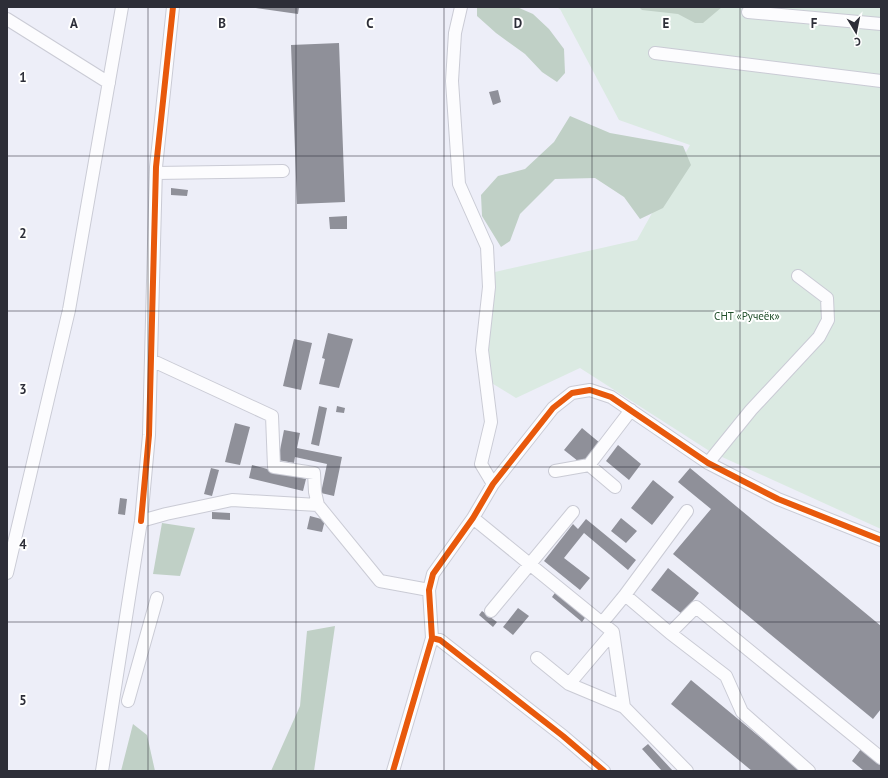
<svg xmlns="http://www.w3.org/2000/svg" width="888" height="778" font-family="'PT Sans',sans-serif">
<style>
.green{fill:#dbeae2}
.forest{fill:#c0d0c6}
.building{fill:#8f9099}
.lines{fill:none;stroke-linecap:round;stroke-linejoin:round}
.minor-casing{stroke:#cacbd5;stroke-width:14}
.minor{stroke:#fcfcfe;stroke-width:12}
.cycleway-casing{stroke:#fff;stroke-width:8}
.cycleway{stroke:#e8590c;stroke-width:6}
.grid{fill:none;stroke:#2d2e38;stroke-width:1;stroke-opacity:0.55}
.labels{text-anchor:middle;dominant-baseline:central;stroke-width:4;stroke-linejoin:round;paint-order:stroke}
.park-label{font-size:11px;fill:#214e2a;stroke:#fff}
.grid-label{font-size:13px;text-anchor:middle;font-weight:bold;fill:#2d2e38;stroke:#fff;stroke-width:4;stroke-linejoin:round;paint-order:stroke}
</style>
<rect width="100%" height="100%" fill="#edeef8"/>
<path class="green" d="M556,7H881V529L711,452L580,368L516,398L485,379L495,272L637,240L690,145L619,120L560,9Z"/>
<path class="forest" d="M477,7H517L533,14L549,29L564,49L565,73L557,82L542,72L525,54L496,33L477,16Z
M639,7H722L703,23H695L678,14L642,10Z
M570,116L610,133L683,146L691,165L663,208L640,219L624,197L595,178L555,179L520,214L510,241L501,247L482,216L481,195L498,176L525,169L554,142Z
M162,523L195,528L180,576L153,574Z
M335,626L314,771H271L300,706L307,631Z
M133,724L147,735L155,771H121Z"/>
<path class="building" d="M249,7H299L298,14Z
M339,43L345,202L297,204L291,45Z
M498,90L501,102L493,105L489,92Z
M171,188L188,190L187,196L171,195Z
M347,216V229H330L329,217Z
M328,333L353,339L339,388L319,384L325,359L322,358Z
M294,339L312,343L301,390L283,386Z
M319,406L327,408L319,446L311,444Z
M337,406L345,408L344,413L336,412Z
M235,423L250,427L240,465L225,462Z
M582,428L600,443L583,465L564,450Z
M284,430L300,433L297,448L342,457L334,496L321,493L327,464L295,457L294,463L278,460Z
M618,445L641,464L629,480L606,461Z
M252,465L306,479L303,491L249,478Z
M211,468L219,470L212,496L204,494Z
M690,468L881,626V709L873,719L673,554L711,509L678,482Z
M653,480L674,497L652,525L631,508Z
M120,498L127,499L125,515L118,514Z
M212,512L230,513V520L212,519Z
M310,516L325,520L322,532L307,529Z
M621,518L637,531L626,543L611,531Z
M586,519L636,560L628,570L584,533L564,558L590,578L580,590L544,561L573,524L578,529Z
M668,568L699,593L682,614L651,590Z
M557,590L587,615L582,622L552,597Z
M518,608L529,616L513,635L503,627Z
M482,611L497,622L493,627L479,615Z
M691,680L801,771H752L671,704Z
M648,744L673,771H662L642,749Z
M861,749L881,766V771H864L852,761Z"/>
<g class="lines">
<defs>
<path id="minor" d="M461,7L455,33L452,81L459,184L487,247L489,287L482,350L491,422L481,464L493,484
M748,12L881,24
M7,19L109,83
M655,53L881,81
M156,173L283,171
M151,360L272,416L274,467L314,473L315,492L318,505L380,581L429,590
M708,463L751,410L819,337L828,320L827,298L798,276
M589,465L615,487
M555,471L589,465L631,410
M473,518L613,632L624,707L687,771
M141,521L166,514L232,500L318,505
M7,573L69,310L122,7
M625,595L687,511
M491,611L573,512
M602,623L625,595L670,633L696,607L881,758
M670,633L726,676L742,712L809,771
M432,638L440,640L563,736L604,771
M537,658L569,684L624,707
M569,684L613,632
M128,701L157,598
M102,771L141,521L149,435L156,167L173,7
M393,771L432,638L429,590L433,574L473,518L493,484L553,408L572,393L590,390L611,397L708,463L778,499L881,540"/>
</defs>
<use href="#minor" class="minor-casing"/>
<use href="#minor" class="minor"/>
<defs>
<path id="cycleway" d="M141,521L149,435L156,167L173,7
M432,638L440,640L563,736L604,771
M393,771L432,638L429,590L433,574L473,518L493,484L553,408L572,393L590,390L611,397L708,463L778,499L881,540"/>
</defs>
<use href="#cycleway" class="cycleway-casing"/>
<use href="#cycleway" class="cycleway"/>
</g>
<path class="grid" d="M148,7V771M296,7V771M444,7V771M592,7V771M740,7V771M7,156H881M7,311H881M7,467H881M7,622H881"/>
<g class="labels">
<g class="park-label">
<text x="747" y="316">СНТ «Ручеёк»</text>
</g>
</g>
<g class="grid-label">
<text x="74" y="28">A</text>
<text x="222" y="28">B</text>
<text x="370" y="28">C</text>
<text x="518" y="28">D</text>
<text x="666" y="28">E</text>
<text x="814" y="28">F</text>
<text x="23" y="82">1</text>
<text x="23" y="238">2</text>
<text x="23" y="394">3</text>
<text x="23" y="549">4</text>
<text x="23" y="705">5</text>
</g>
<rect width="888" height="778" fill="none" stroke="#2d2e38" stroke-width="16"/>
<g transform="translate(856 32) rotate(170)" stroke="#ffffff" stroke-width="3" paint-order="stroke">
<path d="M0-3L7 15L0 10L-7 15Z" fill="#2d2e38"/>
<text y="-6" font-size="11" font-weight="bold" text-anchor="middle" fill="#2d2e38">С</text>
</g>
</svg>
